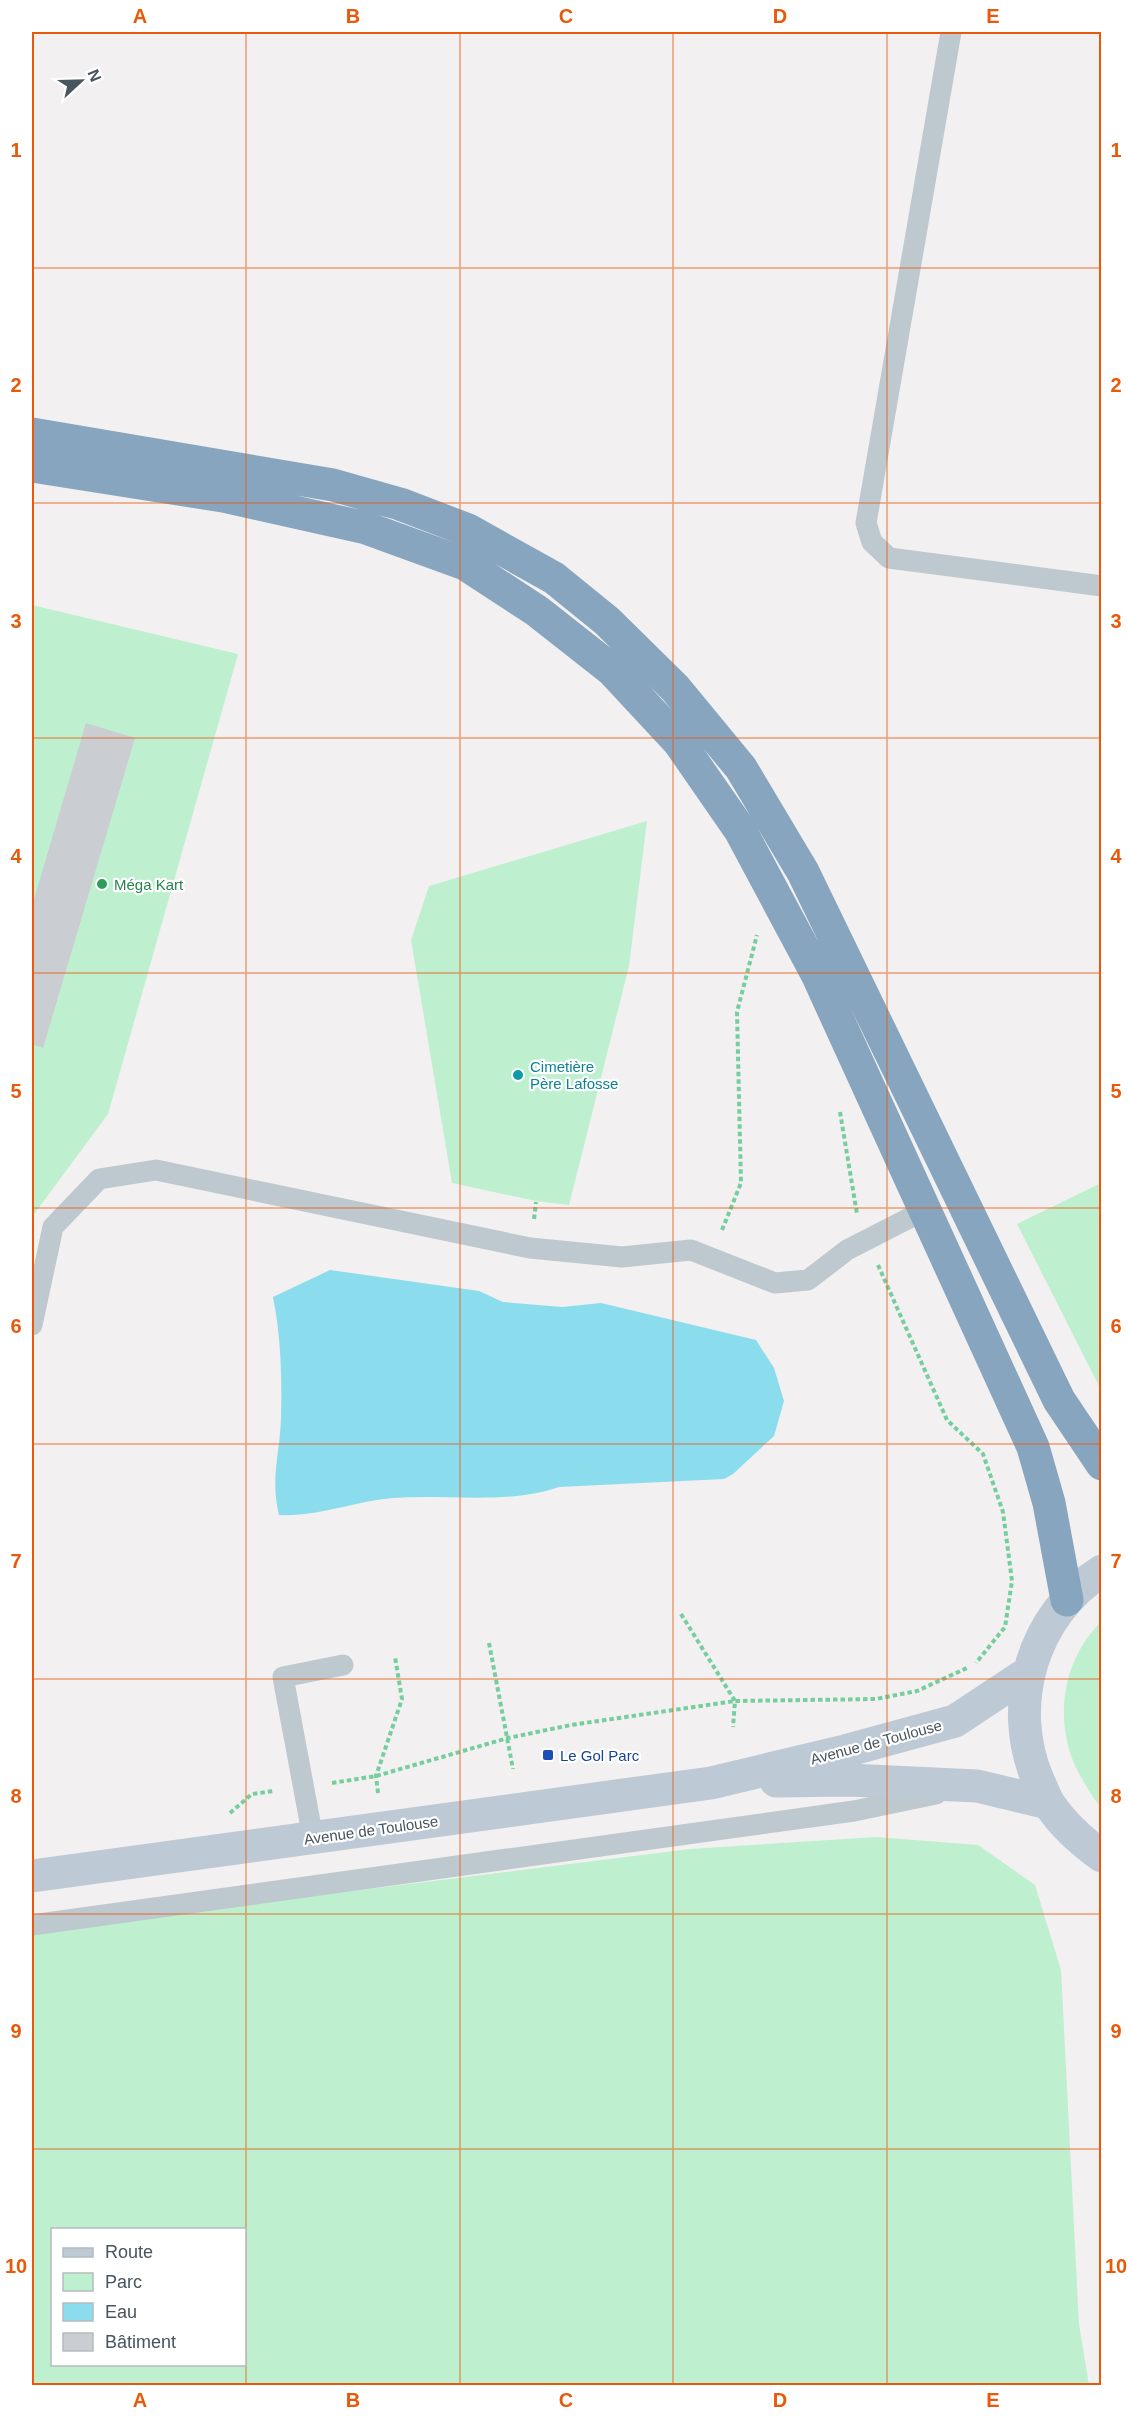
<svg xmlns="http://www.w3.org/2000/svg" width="1133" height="2417" font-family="Helvetica,sans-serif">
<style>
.green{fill:#bef0cf;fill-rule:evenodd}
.water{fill:#8bdced}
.building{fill:#cacdd2}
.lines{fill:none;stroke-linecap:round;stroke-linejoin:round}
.path{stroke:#76ce9f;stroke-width:4;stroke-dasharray:4.5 3;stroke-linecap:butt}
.lane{stroke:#bec8cf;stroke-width:21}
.secondary{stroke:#bdc9d4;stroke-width:33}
.highway{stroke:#87a5bf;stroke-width:33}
.grid{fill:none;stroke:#e8590c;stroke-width:1.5;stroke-opacity:0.55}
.leisure-dot{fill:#2e9e5b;stroke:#fff;stroke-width:2}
.culture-dot{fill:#0f9aa8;stroke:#fff;stroke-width:2}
.transit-dot{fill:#1a4fb4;stroke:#fff;stroke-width:2}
.labels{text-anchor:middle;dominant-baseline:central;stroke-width:4.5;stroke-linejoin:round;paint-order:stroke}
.leisure-label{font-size:15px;fill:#27864d;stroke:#fff;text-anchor:start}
.culture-label{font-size:15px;fill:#0d838f;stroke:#fff;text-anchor:start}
.street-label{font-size:15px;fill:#48545e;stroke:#fff}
.transit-label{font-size:15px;fill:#164399;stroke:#fff;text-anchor:start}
.neatline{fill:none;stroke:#e8590c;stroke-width:2}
.grid-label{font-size:20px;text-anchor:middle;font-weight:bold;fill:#e8590c}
</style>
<rect width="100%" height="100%" fill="#f2f0f0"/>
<path class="green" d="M32,605L238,654L108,1114L32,1217Z
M647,821L629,966L569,1205L536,1201L452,1183L411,940L429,886Z
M1101,1183V1390L1017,1224Z
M1101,1622V1807C1095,1801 1090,1792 1085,1784C1052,1734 1058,1664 1101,1622Z
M876,1837L978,1845L1035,1885L1061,1970L1079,2324L1089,2385H32V1931L690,1849ZM52,2230H244V2364H52Z"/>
<path class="water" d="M330,1270L479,1291L503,1302L562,1307L601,1303L756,1340L774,1368L784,1401L774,1436L733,1474L724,1479L559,1487C506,1505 448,1494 393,1498C355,1501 318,1517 279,1515C270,1478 280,1454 281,1418C282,1377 281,1337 273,1297Z"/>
<path class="building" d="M86,723L135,738L43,1048L32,1044V906Z"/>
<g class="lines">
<path class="path" d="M840,1112L857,1214
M534,1219L536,1202
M722,1230L741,1183L737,1012L757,935
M878,1265L947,1420L983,1454L1003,1512L1012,1581L1005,1627L976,1663
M681,1614L735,1701L733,1727
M489,1643L513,1769
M332,1783L376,1776L508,1738L571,1725L735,1701L876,1699L917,1691L967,1668
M378,1793L376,1776L402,1699L395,1657
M230,1813L252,1794L274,1791"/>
<path class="lane" d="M951,32L866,523L872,542L889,558L1102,586
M32,1325L53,1227L99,1179L156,1170L530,1248L622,1257L691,1250L775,1283L808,1280L847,1250L925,1210
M313,1838L283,1677L343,1665
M32,1925L854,1811L936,1794"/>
<path class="secondary" d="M1102,1571C1032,1614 1006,1706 1038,1780C1042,1788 1045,1798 1050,1805C1064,1826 1081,1841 1102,1856
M776,1781L849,1780L977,1786L1048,1803
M32,1876L711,1783L845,1751L955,1721L1029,1672"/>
<path class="highway" d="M32,434L333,485L400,504L468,530L554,578L607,621L675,688L741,768L803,872L1059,1400L1102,1464
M32,466L223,496L366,528L465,564L537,611L612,670L679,742L740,830L817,974L1033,1447L1049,1503L1067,1600"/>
</g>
<path class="grid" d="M246,32V2386M460,32V2386M673,32V2386M887,32V2386M32,268H1102M32,503H1102M32,738H1102M32,973H1102M32,1208H1102M32,1444H1102M32,1679H1102M32,1914H1102M32,2149H1102"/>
<circle class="leisure-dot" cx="102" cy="884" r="6"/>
<circle class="culture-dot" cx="518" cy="1075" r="6"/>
<rect class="transit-dot" x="542" y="1749" width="12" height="12" rx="3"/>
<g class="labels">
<g class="leisure-label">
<text x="114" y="884">Méga Kart</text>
</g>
<g class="culture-label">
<text x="530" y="1066">Cimetière<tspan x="530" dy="17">Père Lafosse</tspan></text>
</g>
<g class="street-label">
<text transform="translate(876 1742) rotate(-15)">Avenue de Toulouse</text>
<text transform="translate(371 1830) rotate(-8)">Avenue de Toulouse</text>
</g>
<g class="transit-label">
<text x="560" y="1755">Le Gol Parc</text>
</g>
</g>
<rect width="1133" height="2417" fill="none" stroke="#ffffff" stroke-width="66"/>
<rect x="51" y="2228" width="195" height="138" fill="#ffffff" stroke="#b6bbbf" stroke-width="1.5"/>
<rect x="63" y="2248" width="30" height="9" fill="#bdc9d4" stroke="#b6bbbf" stroke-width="1.5"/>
<text x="105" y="2258" font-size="18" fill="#48545e">Route</text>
<rect x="63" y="2273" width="30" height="18" fill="#bef0cf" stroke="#b6bbbf" stroke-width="1.5"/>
<text x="105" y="2288" font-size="18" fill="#48545e">Parc</text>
<rect x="63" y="2303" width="30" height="18" fill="#8bdced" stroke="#b6bbbf" stroke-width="1.5"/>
<text x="105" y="2318" font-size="18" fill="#48545e">Eau</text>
<rect x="63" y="2333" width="30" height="18" fill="#cacdd2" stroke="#b6bbbf" stroke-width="1.5"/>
<text x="105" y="2348" font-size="18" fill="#48545e">Bâtiment</text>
<g transform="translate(81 81) rotate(68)" stroke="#ffffff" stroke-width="4.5" paint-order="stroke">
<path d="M0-4.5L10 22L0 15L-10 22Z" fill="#48545e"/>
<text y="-9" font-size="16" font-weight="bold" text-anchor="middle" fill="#48545e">N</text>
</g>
<rect x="33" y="33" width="1067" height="2351" class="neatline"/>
<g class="grid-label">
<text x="140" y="23">A</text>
<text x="353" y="23">B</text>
<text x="566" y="23">C</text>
<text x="780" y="23">D</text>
<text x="993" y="23">E</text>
<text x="16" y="157">1</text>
<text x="1116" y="157">1</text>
<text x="16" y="392">2</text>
<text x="1116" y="392">2</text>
<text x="16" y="628">3</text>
<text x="1116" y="628">3</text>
<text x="16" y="863">4</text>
<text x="1116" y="863">4</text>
<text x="16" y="1098">5</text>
<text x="1116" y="1098">5</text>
<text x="16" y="1333">6</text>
<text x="1116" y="1333">6</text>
<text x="16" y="1568">7</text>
<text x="1116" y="1568">7</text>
<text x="16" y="1803">8</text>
<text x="1116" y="1803">8</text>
<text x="16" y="2038">9</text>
<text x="1116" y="2038">9</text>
<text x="16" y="2273">10</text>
<text x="1116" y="2273">10</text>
<text x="140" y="2407">A</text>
<text x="353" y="2407">B</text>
<text x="566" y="2407">C</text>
<text x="780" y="2407">D</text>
<text x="993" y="2407">E</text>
</g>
</svg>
